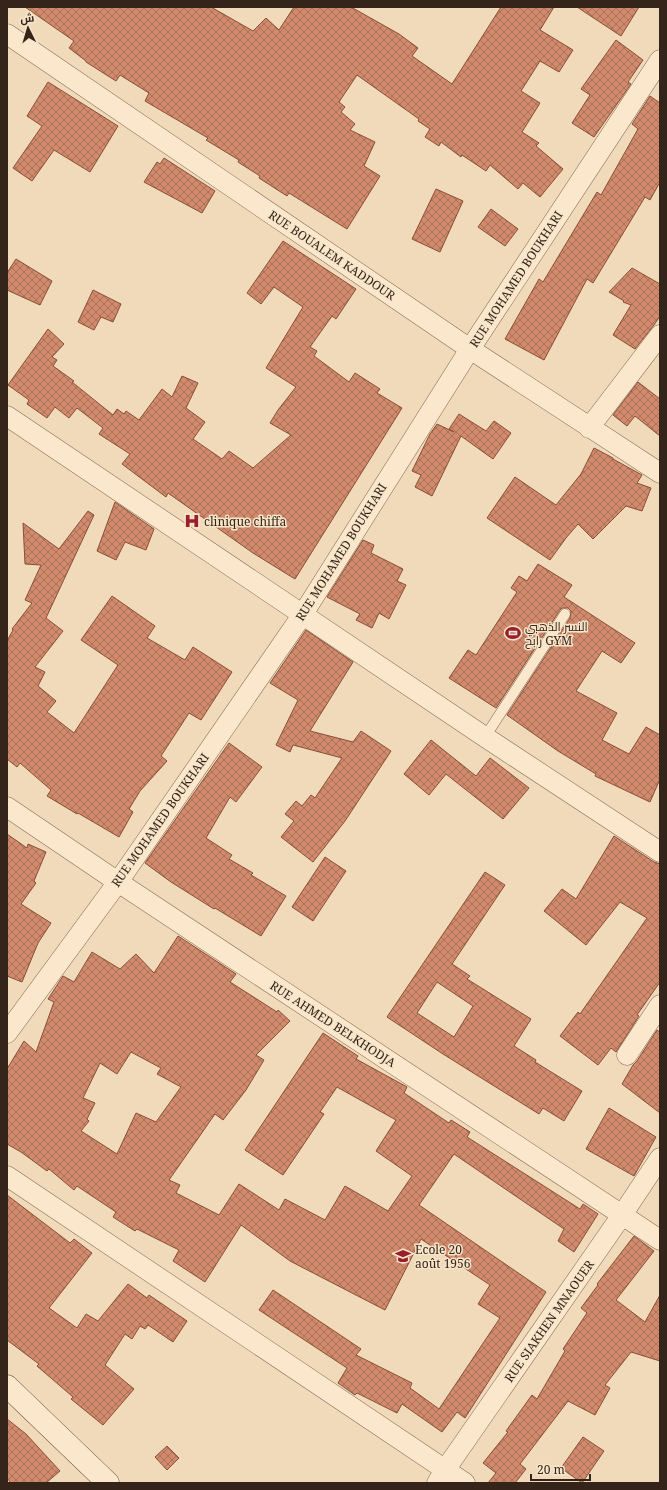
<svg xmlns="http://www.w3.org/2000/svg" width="667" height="1490" font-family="'Noto Serif',Cairo,serif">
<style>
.building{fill:url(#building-cross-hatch);stroke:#884e37;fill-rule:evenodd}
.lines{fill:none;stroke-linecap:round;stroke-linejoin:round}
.service-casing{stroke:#876953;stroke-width:11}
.minor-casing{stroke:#876953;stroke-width:21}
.secondary-casing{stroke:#694a37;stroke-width:23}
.service{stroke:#fbe8cc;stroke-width:10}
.minor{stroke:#fbe8cc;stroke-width:20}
.secondary{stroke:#fbe8cc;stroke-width:22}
.labels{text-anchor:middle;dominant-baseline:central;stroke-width:3;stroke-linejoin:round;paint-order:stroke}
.street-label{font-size:12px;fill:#352419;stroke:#f7e5c9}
.poi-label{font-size:12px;fill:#352419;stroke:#f7e5c9;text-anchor:start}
</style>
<defs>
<pattern id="building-cross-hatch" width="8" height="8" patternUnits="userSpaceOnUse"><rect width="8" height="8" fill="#d18b6c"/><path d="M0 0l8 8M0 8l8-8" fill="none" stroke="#aa7158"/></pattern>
</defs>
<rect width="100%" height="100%" fill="#f0dab9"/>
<path class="building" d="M25,7H211L253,31L266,18L279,30L294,7H351L399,34L418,48L412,56L452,84L501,7H554L540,30L573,50L559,72L540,61L521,91L540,103L522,132L539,143L536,146L563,169L540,197L523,183L518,189L490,165L486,171L462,155L461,157L441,142L439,146L425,137L430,129L418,121L419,119L357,75L339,102L345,107L341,112L355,124L350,130L375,142L364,166L380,176L347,229L289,193L287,196L259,178L260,176L238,162L239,160L206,140L208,138L145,101L149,93L120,75L116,81L86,62V61L69,48L74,41Z
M577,7H639L621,36Z
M616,40L643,60L628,82L631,84L594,137L572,123L590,95L581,89Z
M48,82L118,126L90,172L54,150L32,181L13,168L42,126L27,116Z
M650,96L660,103V182L650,200L645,197L593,283L587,279L544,360L505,339L539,279L543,282L597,192L601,195L638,129L632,124Z
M164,158L215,191L202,213L144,182L157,162L160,164Z
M436,189L463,201L440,252L412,239Z
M491,209L518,229L505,246L478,227Z
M283,241L356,289L336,319L332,316L310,347L317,351L314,356L349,382L355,373L380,389L377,393L402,408L295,579L253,553L168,493L166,497L122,464L130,454L99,434L103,428L77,408L69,418L55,407L47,418L27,404L29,400L8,385L48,329L64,344L52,357L57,360L53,366L74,381L72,382L113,415L117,409L124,414L126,411L139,420L162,389L172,397L182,376L198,383L186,408L205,422L193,439L222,459L229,451L253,468L291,435L270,423L278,410L296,387L266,368L303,307L274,287L261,304L247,293Z
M16,259L52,281L40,305L7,290V273Z
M632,268L660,284V316L654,325L635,349L613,335L631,305L623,302L624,301L609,292Z
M93,290L121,304L113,322L101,317L94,330L78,322Z
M638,382L660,399V436L635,416L627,426L613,415Z
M459,414L486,431L494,421L511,433L493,459L461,436L432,496L415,487L421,475L412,471L430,434L437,424L454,432L449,429Z
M594,448L613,458V459L642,475L637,483L651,488L642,511L626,506L593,539L578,524L566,538L550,560L487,518L515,477L556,505L581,474Z
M115,502L154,529L146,550L125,542L116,560L97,551Z
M88,511L94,515L46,618L63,631L35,667L45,672L38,686L56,701L47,712L74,733L118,665L81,640L112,596L155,626L147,638L185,660L193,647L232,672L201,720L189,713L161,756L167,761L140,791L129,809L133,812L119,837L78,813L77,814L47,796L51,790L20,763L17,767L7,759V641L13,630L12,629L32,603L25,600L41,565L25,564L23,523L59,549Z
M363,540L374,545L371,553L403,569L397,581L406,585L389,619L379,613L372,628L356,620L360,614L327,597Z
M538,564L572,585L564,597L635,643L621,663L602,651L576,691L617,713L602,740L629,754L646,727L660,735V779L650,802L595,776L596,774L558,751L507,715L570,618L571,611L568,608H562L560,610L496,708L449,678L468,650L476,655L517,592L511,588L519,576L527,581Z
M306,630L353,662L310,731L353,742L361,731L391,751L345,821L313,862L281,837L294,821L285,814L296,801L302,806L311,795L315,798L342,758L293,745L290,752L276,745L298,700L270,683Z
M431,740L476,776L490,758L529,788L503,819L446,774L429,795L404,774Z
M229,743L262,767L236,802L230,797L206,838L232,855L229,859L253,873L251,875L286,896L261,936L215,908L214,909L171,882L145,863Z
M7,834L27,848L28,844L46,852L34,881L36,883L21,904L51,923L38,943L22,982L7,976Z
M614,836L654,862L660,864V982L637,1015L639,1016L616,1052L611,1048L598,1065L560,1036L578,1012L580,1014L647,918L620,902L586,945L544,911L562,889L576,899Z
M325,857L346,871L313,921L292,907Z
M485,872L505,885L452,964L470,976L467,979L531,1019L514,1046L536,1060L535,1062L582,1091L564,1121L543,1108L539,1114L443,1054L387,1017ZM437,982L473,1006L454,1037L417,1013Z
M178,936L236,974L230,982L277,1012L278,1010L290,1021L256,1055L264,1060L246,1090L223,1120L215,1114L169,1180L180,1185L176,1193L219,1215L239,1184L279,1210L285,1199L325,1220L345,1186L388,1211L412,1176L376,1151L396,1120L337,1087L320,1112L324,1114L283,1175L245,1150L323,1033L358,1056L356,1059L407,1087L404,1093L449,1123L451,1120L470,1132L467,1137L580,1209L583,1204L598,1214L574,1252L558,1241L564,1229L454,1154L419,1205L546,1292L465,1418L457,1412L442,1432L402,1404L397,1413L357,1393L355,1395L338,1383L347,1368L259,1310L273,1290L361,1349L356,1355L412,1383L410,1388L439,1409L500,1318L478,1304L490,1285L421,1239L385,1310L290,1261L241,1225L205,1282L173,1261L179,1250L137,1229L135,1231L113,1217L116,1212L77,1186L74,1190L49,1169L47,1171L21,1152L7,1144V1069L24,1041L36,1052L54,1002L48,999L63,976L74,982L92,952L120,969L136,954L154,973ZM131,1052L161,1068L157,1074L181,1087L156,1122L136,1113L117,1154L81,1131L89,1121L87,1119L95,1103L83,1098L100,1063L117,1074Z
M657,1030L660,1032V1113L622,1084L633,1065L637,1061Z
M609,1108L656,1137L634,1176L586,1149Z
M7,1195L70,1243L74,1239L92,1253L49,1308L77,1328L86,1314L98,1321L128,1284L147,1298L149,1295L187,1321L173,1342L148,1325L145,1329L140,1326L132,1339L125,1334L105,1365L134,1389L103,1425L71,1399L73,1397L37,1366L39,1364L7,1340Z
M634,1236L654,1251L616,1300L645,1322L660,1295V1361L631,1352L605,1385L610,1388L595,1415L568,1401L520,1464L526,1469L515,1483H488L496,1473L483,1463L508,1432L506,1431L532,1395L537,1399L565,1351L563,1349L587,1313L581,1308L598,1285L597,1284Z
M7,1419L26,1434L60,1471L46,1483H11L7,1478Z
M583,1437L604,1451L582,1483L561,1468Z
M167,1446L179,1458L167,1470L155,1457Z"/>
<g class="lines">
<defs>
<path id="service" d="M485,737L565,614"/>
<path id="minor" d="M7,34L470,349L660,473
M7,416L485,737L660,852
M589,428L660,335
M7,807L118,882L660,1240
M7,1033L118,882L303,614L470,349L660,60
M627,1055L660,1005
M7,1176L465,1483
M437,1483L445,1470L622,1215L660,1158"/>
<path id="secondary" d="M7,1386L108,1483"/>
</defs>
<use href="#service" class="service-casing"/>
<use href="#minor" class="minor-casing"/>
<use href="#secondary" class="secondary-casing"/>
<use href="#service" class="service"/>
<use href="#minor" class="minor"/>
<use href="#secondary" class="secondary"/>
</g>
<defs>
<symbol id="hospital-bare" viewBox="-9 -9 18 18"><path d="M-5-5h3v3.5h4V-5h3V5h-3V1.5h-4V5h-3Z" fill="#9a1f2e" stroke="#f7e5c9" stroke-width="2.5" paint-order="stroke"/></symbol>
<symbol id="stadium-bare" viewBox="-9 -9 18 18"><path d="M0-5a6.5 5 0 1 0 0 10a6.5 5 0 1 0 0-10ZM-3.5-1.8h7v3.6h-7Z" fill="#9a1f2e" stroke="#f7e5c9" stroke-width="2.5" paint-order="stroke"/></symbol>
<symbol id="school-bare" viewBox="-9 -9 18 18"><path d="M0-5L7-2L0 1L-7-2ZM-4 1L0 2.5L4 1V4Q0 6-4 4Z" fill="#9a1f2e" stroke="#f7e5c9" stroke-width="2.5" paint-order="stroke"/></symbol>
</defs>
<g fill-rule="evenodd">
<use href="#hospital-bare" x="181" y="510" width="22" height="22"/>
<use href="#stadium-bare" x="502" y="622" width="22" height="22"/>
<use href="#school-bare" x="392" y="1245" width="22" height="22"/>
</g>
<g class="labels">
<g class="street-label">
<text transform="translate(332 255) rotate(34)">RUE BOUALEM KADDOUR</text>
<text transform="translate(516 279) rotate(-57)">RUE MOHAMED BOUKHARI</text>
<text transform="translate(341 552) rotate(-58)">RUE MOHAMED BOUKHARI</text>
<text transform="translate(160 820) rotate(-55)">RUE MOHAMED BOUKHARI</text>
<text transform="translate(333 1024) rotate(33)">RUE AHMED BELKHODJA</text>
<text transform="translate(549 1321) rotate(-55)">RUE SIAKHEN MNAOUER</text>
</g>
<g class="poi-label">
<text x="204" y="521">clinique chiffa</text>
<text x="525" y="626">النسر الذهبي<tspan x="525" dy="14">رابح GYM</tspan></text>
<text x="415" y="1249">Ecole 20<tspan x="415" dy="14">août 1956</tspan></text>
</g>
</g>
<rect width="667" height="1490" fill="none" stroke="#352419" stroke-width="16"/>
<g transform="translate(28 28) rotate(355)" stroke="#f7e5c9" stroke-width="3" paint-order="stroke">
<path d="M0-3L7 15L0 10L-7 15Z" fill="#352419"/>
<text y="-6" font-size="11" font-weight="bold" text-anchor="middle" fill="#352419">ش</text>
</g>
<path d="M531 1474v6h59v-6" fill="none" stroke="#352419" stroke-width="2"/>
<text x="537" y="1474" font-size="12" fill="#352419" stroke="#f7e5c9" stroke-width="3" paint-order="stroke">20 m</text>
</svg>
